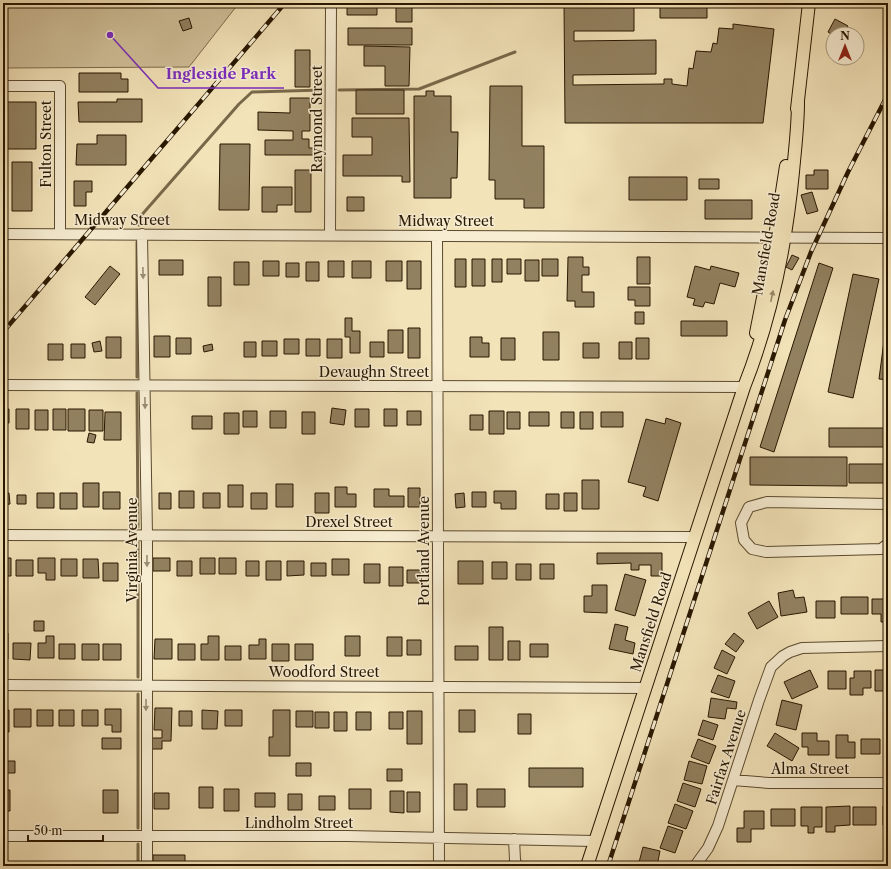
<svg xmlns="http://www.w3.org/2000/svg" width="891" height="869" font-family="'Libre Caslon Text',serif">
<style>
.green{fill:#d0c09a;stroke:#7c6c4d}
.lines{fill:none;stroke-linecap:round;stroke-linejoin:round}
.stream{stroke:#786849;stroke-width:3}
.building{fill:#928160;stroke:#281700}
.minor-casing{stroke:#5b4a2e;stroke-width:12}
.major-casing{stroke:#281700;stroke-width:14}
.minor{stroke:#f7edd2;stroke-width:10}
.major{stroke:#f3e3b9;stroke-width:12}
.rail-casing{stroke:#281700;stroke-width:4.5}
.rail{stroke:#f7edd2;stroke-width:3;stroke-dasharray:9;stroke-linecap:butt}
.oneway{fill:#9a8d74}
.oneway2{fill:#988766}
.labels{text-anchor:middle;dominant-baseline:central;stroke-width:3;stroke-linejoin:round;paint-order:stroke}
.street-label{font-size:14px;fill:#281700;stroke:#f7edd2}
.leader{fill:none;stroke:#7b2cbf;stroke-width:1.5}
.callout-dot{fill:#7b2cbf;stroke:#f7edd2;stroke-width:1.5}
.callout-label{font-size:15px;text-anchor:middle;font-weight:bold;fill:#7b2cbf;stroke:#f7edd2;stroke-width:3;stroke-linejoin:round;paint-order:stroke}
</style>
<rect width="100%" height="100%" fill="#f3e3b9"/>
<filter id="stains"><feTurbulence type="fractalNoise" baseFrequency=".005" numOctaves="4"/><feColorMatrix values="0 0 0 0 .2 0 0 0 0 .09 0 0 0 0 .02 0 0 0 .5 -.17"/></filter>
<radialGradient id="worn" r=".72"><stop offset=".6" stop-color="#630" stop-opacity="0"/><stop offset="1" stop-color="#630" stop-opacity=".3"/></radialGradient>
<path class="green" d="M6,3H239L189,67L6,68Z"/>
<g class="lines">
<path class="stream" d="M339,90L419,89L515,52
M139,225V218L239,104L252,92L322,90
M137,242V377
M137,393L138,527
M138,543V677
M138,694V828
M138,844V866"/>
</g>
<path class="building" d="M347,3H377V15H347Z
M396,3H412V22H396Z
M564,3H634V31H574V41L656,40V74L573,75V85L664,84V79H672V84L687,86L689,68L693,69L696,51L711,52L713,43L717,44L719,28L733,29V24L774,29L763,123H565Z
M660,3H707V18H660Z
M189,18L192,28L183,31L179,21Z
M835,19L848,26L843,34H833V35L828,32Z
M348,28H412V45H348Z
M364,46L410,47L409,86H385V66H364Z
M295,50H310V87H295Z
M79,73H121V79H128V92H79Z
M490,86H522V146H544V208H524V199H495V180H489Z
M356,90H404V114H356Z
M426,91H434V96H451V132H458L457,178H451V198H414V96H426Z
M290,98H310V131H302V139H309V148H314V155H265V140H293V131L258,130V112L290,113Z
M117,99H142V122H79L78,102H117Z
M3,102H36V149H3Z
M352,118H409L410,182H402V176H343V155H372V137H352Z
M97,135H126V165H76L77,144H97Z
M220,144H250L249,210H219Z
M12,162H32V211H12Z
M295,170H311V212H295Z
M814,170H828V189H806V175H814Z
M629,177H687V200H629Z
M699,179H719V189H699Z
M74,181H92V192H86V206H74Z
M262,187H292V205H277V212H262Z
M812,192L818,211L807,214L801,195Z
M347,197H364V211H347Z
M705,200H752V219H705Z
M792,255L799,258L792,270L786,267Z
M568,257H583V267H589V275H582V292H594V307H575V301H567Z
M637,257H650V284H637Z
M455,259H466V287H455Z
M472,259H485V286H472Z
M492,259H502V282H492Z
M507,259H521V274H507Z
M542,259H558V276H542Z
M159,260H183V275H159Z
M525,260H539V281H525Z
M263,261H279V276H263Z
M328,261H344V277H328Z
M352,261H371V278H352Z
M386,261H402V281H386Z
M407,261H421V289H407Z
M234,262H249V285H234Z
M306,262H319V281H306Z
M286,263H299V277H286Z
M819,263L833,268L774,452L760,447Z
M110,266L120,274L95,305L85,297Z
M695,266L710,270L711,266L739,273L735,287L720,283L714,304L705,302L703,307L693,305L695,299L687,297Z
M853,274L879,279L853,398L828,392Z
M208,277H221V306H208Z
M628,287H650V306H635V300H628Z
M888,310V380L879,379Z
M635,312H644V324H635Z
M345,318H352V331H360V353H350V337H345Z
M681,321H727V336H681Z
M408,328H420V358H408Z
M388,330H403V353H388Z
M543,332H559V360H543Z
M154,336H170V357H154Z
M106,337H121V358H106Z
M470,337H482V343H489V357H470Z
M176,338H191V354H176Z
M501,338H515V360H501Z
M636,338H649V359H636Z
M284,339H299V354H284Z
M306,339H320V356H306Z
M327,339H342V358H327Z
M100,341L102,351L94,352L92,343Z
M262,341H277V356H262Z
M244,342H256V357H244Z
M370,342H384V357H370Z
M619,342H632V359H619Z
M583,343H599V358H583Z
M48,344H63V360H48Z
M71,344H85V358H71Z
M212,344L213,350L204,352L203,346Z
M332,408L346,410L344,425L330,423Z
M3,409H9V423H3Z
M16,409H29V429H16Z
M53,409H66V430H53Z
M68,409H85V431H68Z
M355,409H369V427H355Z
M384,409H397V426H384Z
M35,410H48V430H35Z
M89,410H103V431H89Z
M243,411H257V427H243Z
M270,411H286V428H270Z
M407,411H421V425H407Z
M489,411H504V434H489Z
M105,412H121V440H104Z
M302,412H315V434H302Z
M507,412H520V429H507Z
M529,412H549V426H529Z
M561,412H574V428H561Z
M580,412H593V429H580Z
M601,412H623V427H601Z
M224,413H239V434H224Z
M470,415H483V430H470Z
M192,416H212V429H192Z
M666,418L681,423L658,501L643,496L646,487L628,482L646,419L665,424Z
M829,428H887V447H829Z
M89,433L96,435L94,443L87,442Z
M750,457H847V486L750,485Z
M849,464H887V483H849Z
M582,480H599V509H582Z
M83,483H99V507H83Z
M276,484H293V507H276Z
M228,485H243V507H228Z
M335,487H347V494H356V507H335Z
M408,488H420V507H408Z
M374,489H389V496H404V507H374Z
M179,491H194V508H179Z
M494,491H516V509H501V503H494Z
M103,492H120V509H103Z
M472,492H486V507H472Z
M3,493H9L10,504L3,505Z
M37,493H54V508H37Z
M60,493H77V509H60Z
M159,493H171V509H159Z
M203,493H220V508H203Z
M251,493H267V509H251Z
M315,493H329V513H315Z
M464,493L465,507L456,508L455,494Z
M564,493H577V511H564Z
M546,494H559V509H546Z
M17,495H26V504H17Z
M597,553H662V576H651V565H639V570H631V563L597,564Z
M3,558H11V576H3Z
M38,558H55V580H46V573H38Z
M153,558H170V571H153Z
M200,558H215V574H200Z
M219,558H236V574H219Z
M61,559H77V576H61Z
M83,559H98L99,578H83Z
M332,559H349V575H332Z
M16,560H33V576H16Z
M177,561H192V576H177Z
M246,561H259V576H246Z
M266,561H281V580H266Z
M287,561H304V575L287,576Z
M458,561H483V584H458Z
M492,562H507V579H492Z
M103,563H118V581H103Z
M311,563H326V576H311Z
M364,564H380V583H364Z
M516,564H531V580H516Z
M540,564H554V579H540Z
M389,567H403V586H389Z
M407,570H421V583H407Z
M625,574L646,580L635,616L615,610Z
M592,585H607V613L584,612V596H592Z
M793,590L795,598L804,597L807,612L781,616L778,593Z
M841,597H868V614H841Z
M872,599H888V622H881V614H872Z
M769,601L778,617L757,629L748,613Z
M816,601H835V618H816Z
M34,621H44V631H34Z
M615,624L628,627L625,640L635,643L633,654L609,649Z
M489,627H503V660H489Z
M3,633H8V659H3Z
M734,633L744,641L736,652L725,644Z
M46,636H54V658H38V643H46Z
M208,636H219V660H201V644H208Z
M345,636H360V656H345Z
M387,637H402V656H387Z
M155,639H172V659H154Z
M259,639H266V659H249V645H259Z
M407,640H421V655H407Z
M508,641H520V660H508Z
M13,643H31L30,660L13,659Z
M59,644H75V659H59Z
M82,644H99V660H82Z
M103,644H121V660H103Z
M178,644H195V660H178Z
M272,644H289V661H272Z
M295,644H313V660H295Z
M530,644H548V657H530Z
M225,646H241V660H225Z
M455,646H478V660H455Z
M722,650L735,657L727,674L714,668Z
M810,670L818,687L792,699L784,682Z
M875,670H888V691H875Z
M828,671H846V689H828Z
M854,671H871V688H863V695H850V678H854Z
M718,675L735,681L729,698L711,692Z
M711,698L737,702L736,709L727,708L725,719L708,717Z
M782,700L802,705L796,730L776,725Z
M155,708H172L171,741H162V749H152V738H162V730H154Z
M14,709H31V727H14Z
M105,709H121V732H112V725H105Z
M3,710H9V732H3Z
M37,710H53V726H37Z
M59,710H74V726H59Z
M82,710H98V726H82Z
M202,710L218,711L217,729H202Z
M225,710H242V726H225Z
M273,710H290V756H269V737H273Z
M459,710H475V732H459Z
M179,711H192V726H179Z
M296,711H313V727H296Z
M407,711H422V744H407Z
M315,712H329V728H315Z
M334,712H347V731H334Z
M356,712H371V730H356Z
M389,712H403V729H389Z
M518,714H531V734H518Z
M703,720L718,725L713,740L698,735Z
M887,732H888V757H887Z
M775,733L799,748L792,761L767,746Z
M802,733H817V741H829V755H808V747H802Z
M836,735H848V742H855V758H836Z
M102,738H121V749H102Z
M698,739L716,746L709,764L691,757Z
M861,739H880V754H861Z
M3,761H15V773H3Z
M689,761L707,766L702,784L684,780Z
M296,763H311V776H296Z
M529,768H583V787H529Z
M387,769H402V781H387Z
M683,783L701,789L695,807L677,801Z
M454,784H467V810H454Z
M199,787H213V808H199Z
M224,789H239V811H224Z
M349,789H371V809H349Z
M477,789H505V807H477Z
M3,790H10V811H3Z
M103,790H118V813H103Z
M390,791H404V813L390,812Z
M407,792H420V812H407Z
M154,793H169V809H154Z
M255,793H275V807H255Z
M288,794H302V810H288Z
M319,796H335V810H319Z
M675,804L693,811L686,829L668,823Z
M850,806V825L835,826V832H826V807Z
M883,806H888V825H883Z
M801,807H822V827H814V833H808V826H801Z
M853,807H876V825H853Z
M771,809H795V826H771Z
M744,811H764V829H751V842H737V828H744Z
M668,826L683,831L675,853L660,848Z
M643,847L660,851L657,866H638Z
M153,855H185V866H153Z
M400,862H414V866H400Z
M24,864H35V866H24Z
M70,865H83V866H70Z"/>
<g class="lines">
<defs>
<path id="minor" d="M3,86H60V234
M3,234L888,238
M142,234L147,535V866
M330,235L331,3
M437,236L439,866
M3,385L744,387
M888,504L767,502L749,507L741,523L744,540L752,549L766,552L881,549L888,544
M3,535L695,537
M3,685L645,688
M733,780L769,783H888
M3,836H347L595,841
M514,839L515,860L517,866
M695,866L708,848L718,826L759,700L771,667L783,656L790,652L802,648L888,646"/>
<path id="major" d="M797,109L809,3
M756,333L775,237L786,166
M587,866L744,387C771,319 786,245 793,172C795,149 798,126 798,102"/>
</defs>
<use href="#minor" class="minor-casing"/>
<use href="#major" class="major-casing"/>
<use href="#minor" class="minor"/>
<use href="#major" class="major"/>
<defs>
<path id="rail" d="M3,332L285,3
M608,866L785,320L811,252L848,172L888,94"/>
</defs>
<use href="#rail" class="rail-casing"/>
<use href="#rail" class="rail"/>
</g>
<defs><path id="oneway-solid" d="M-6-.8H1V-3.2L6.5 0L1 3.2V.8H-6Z"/></defs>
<g class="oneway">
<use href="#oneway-solid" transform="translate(143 273) rotate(89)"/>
<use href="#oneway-solid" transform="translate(145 403) rotate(89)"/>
<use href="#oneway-solid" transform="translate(147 561) rotate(90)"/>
<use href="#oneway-solid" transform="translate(146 705) rotate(90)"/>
</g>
<use class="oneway2" href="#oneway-solid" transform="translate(772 296) rotate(-78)"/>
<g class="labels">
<g class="street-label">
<text transform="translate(317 119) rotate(-90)">Raymond Street</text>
<text transform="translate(46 144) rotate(-90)">Fulton Street</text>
<text x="122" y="220">Midway Street</text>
<text x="446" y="221">Midway Street</text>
<text transform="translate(766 244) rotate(-80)">Mansfield Road</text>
<text x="374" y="372">Devaughn Street</text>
<text x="349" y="522">Drexel Street</text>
<text transform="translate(132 550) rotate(-90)">Virginia Avenue</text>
<text transform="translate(424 551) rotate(-90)">Portland Avenue</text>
<text transform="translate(651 622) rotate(-72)">Mansfield Road</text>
<text x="324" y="672">Woodford Street</text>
<text transform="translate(726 757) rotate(-72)">Fairfax Avenue</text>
<text x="810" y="769">Alma Street</text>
<text x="299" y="823">Lindholm Street</text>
</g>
</g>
<path class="leader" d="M110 35L158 88H284"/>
<circle class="callout-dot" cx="110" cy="35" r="4"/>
<g class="callout-label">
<text x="221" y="79">Ingleside Park</text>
</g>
<rect width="891" height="869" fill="none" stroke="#f3e3b9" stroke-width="16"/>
<rect x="4" y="4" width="883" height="861" fill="none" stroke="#281700" stroke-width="2"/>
<rect x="8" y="8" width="875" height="853" fill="none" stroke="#281700"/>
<g transform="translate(845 46)"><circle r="19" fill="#f7edd2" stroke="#a4977e"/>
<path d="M0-3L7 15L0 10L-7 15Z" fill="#8f2418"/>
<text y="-6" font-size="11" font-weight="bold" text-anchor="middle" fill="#281700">N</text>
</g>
<path d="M28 835v6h75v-6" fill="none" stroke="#281700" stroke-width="2"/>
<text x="34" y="835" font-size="12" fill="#281700" stroke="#f7edd2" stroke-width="3" paint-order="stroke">50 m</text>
<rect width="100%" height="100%" filter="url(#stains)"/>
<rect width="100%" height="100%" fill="url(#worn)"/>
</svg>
